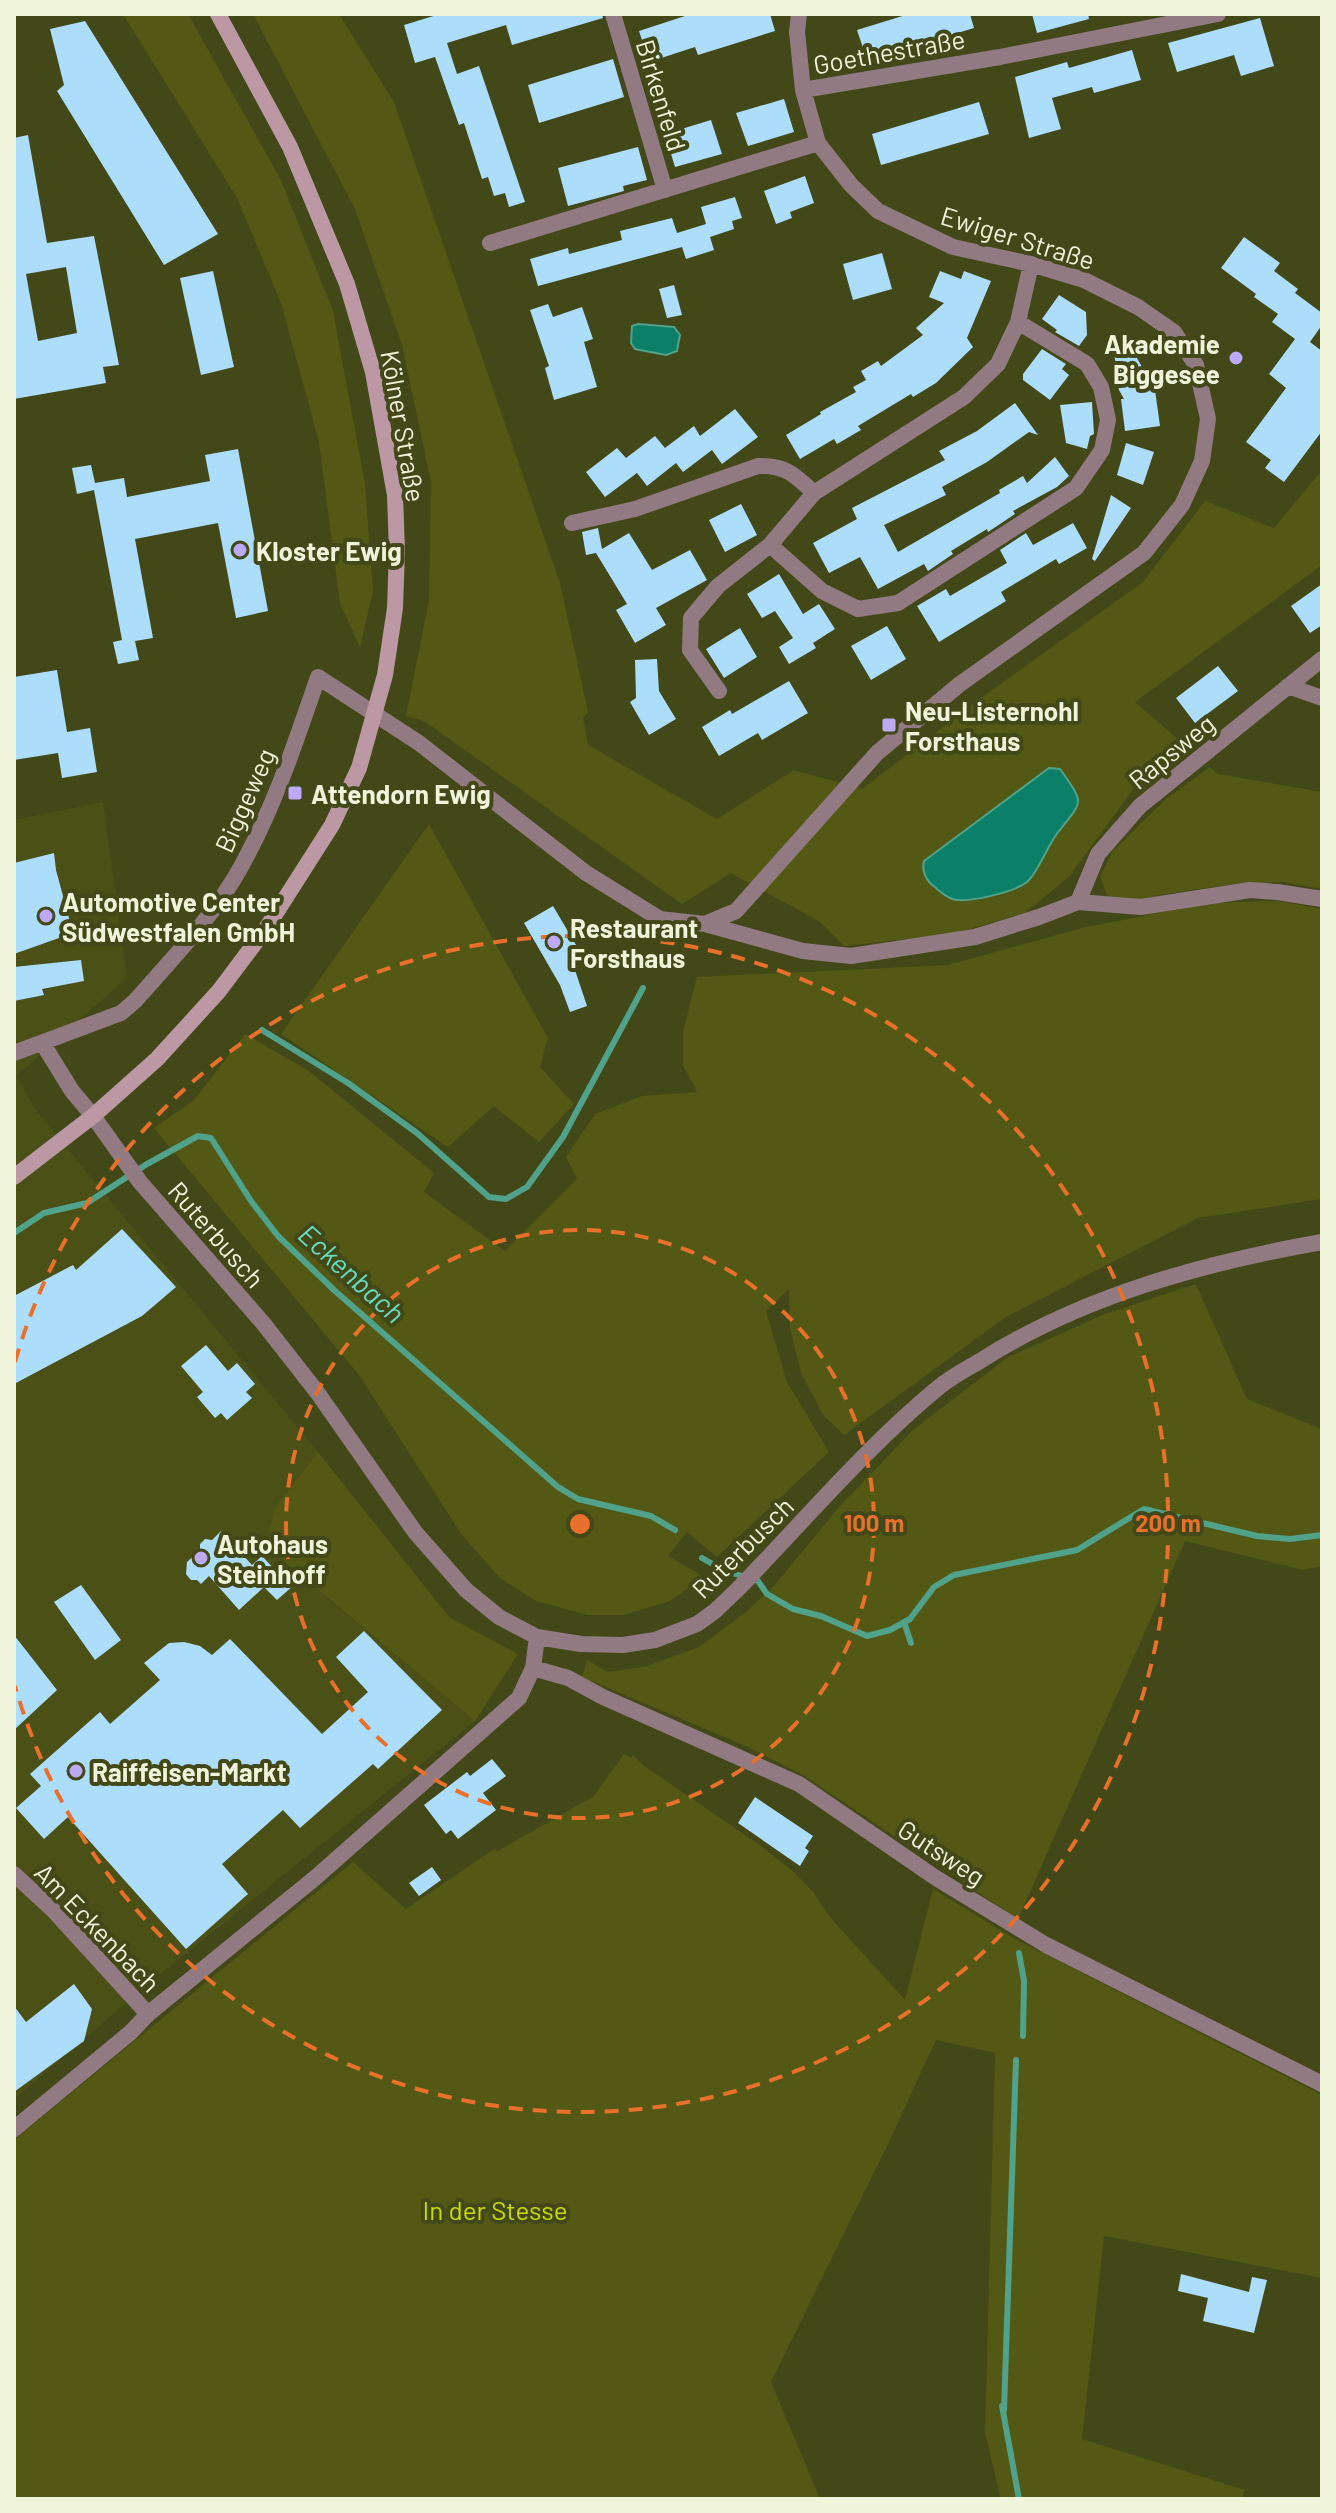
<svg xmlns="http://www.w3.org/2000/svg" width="1336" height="2513" font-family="Barlow,sans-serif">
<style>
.built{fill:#4b5017}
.green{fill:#535914}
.water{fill:#0c7f69;stroke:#50a28b;stroke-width:2}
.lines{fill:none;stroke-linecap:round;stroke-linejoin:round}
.stream{stroke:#50a28b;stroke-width:6}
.building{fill:#acddfb;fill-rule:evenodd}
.street{stroke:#917a82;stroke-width:16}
.secondary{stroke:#bc98a5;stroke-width:16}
.ring{fill:none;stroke:#e9702b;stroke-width:4;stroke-dasharray:14 10}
.poi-dot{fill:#bcaaf6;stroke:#424818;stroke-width:3}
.labels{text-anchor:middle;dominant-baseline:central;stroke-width:8;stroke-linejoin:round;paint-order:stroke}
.street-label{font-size:26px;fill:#eff4da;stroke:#424818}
.poi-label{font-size:26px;font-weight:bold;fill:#eff4da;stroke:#424818;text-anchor:start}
.park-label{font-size:26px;fill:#cddd00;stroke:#424818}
.water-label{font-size:28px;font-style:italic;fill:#65dcbf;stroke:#424818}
.centre{fill:#e9702b;stroke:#424818;stroke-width:4}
.ring-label{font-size:24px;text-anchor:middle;font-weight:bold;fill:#e9702b;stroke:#424818;stroke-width:8;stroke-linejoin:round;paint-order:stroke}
</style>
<rect width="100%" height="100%" fill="#424818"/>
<path class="built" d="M103,802L127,978L16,1076L38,1113L318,1452L274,1509L267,1548L475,1721L153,1980L14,2099V820Z"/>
<path class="green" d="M123,14H188L281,180L333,311L365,484L373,591L360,647L340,603L319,442L281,303L237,198Z
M253,14H339L394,102L560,583L588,712L583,718L588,745L717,819L794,770L862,789L985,695L1143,582L1205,501L1274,528L1322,470V565L1135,702L1187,747L1134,788L1069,877L1025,913L952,934L844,946L820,922L731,873L682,904L424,721L406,716L429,600L431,482L402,345L355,209Z
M1210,767L1218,774L1322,792V889L1284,882L1233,884L1159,895L1130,902L1108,897L1100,877L1112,852L1166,799Z
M429,824L548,1038L540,1067L574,1104L539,1142L494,1106L448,1147L281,1034Z
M1277,901L1322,909V1199L1198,1218L1006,1317L844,1435L823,1415L801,1373L790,1329L789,1289L766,1311L787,1382L829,1452L717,1557L687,1532L668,1556L704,1577L670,1601L624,1615H588L536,1601L500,1578L462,1535L359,1375L154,1128L194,1100L245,1034L309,1071L434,1173L424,1192L505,1251L577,1179L566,1157L595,1114L642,1096L697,1092L683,1065V1031L697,977L948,965L1082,928L1209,903Z
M1196,1284L1247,1399L1322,1429V1566L1303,1570L1185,1541L1018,1919L803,1775L748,1747L582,1677L587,1660L608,1672L644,1667L699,1647L746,1612L774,1586L839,1507L913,1430L1008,1357L1105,1314Z
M318,1452L449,1617L518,1654L475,1721L267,1547L274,1509Z
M624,1754L631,1758L633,1755L643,1765L761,1846L794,1872L814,1893L829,1916L905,2000L933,1889L1015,1939L1322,2095V2278L1104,2236L1082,2439L1245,2490L1242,2499H1001L985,2433L995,2053L936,2040L887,2146L771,2382L820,2499H14V2140L353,1862L406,1909L494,1849L498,1851L594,1796Z"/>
<path class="water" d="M638,324L674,327L680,335L677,351L666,355L635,349L631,343L632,326Z
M1049,768L1060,769C1087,807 1082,800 1056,835C1048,846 1036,875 1027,882C1014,892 964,905 950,898C943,895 936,888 930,883C924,876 922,869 924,861Z"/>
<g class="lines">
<path class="stream" d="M262,1030L348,1083L417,1133L489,1197L506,1199L527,1187L563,1137L643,988
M14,1233L44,1213L87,1203L147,1164L198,1136L211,1138L251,1201L278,1236L334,1290L558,1487L578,1499L651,1516L675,1530
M702,1558L723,1570L758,1581L767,1594L793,1609L821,1616L867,1636L890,1630L910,1619L934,1587L954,1575L1077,1550L1144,1509L1257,1536L1290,1539L1322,1535
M904,1622L911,1643
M1019,1953L1024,1981L1023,2036
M1016,2060L1004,2410L1002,2406L1019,2499"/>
</g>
<path class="building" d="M440,14H602L603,18L512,45L506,25L447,43L457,74L479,66L525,202L509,207L505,193L494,196L488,177L482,179L464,123L459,125L435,57L415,63L404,25Z
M691,14H770L775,31L698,55L695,47L649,62L639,31Z
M909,14H970L974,28L867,60L857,30Z
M1032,14H1088L1089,19L1037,33Z
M1260,18L1274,66L1241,76L1234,55L1177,72L1168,43Z
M85,21L218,234L164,265L57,91L64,85L50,29Z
M1132,50L1141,80L1094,93L1092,87L1052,98L1061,129L1029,138L1015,77L1067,62L1069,68Z
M613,59L624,97L539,123L528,85Z
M784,99L794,132L748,146L736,113Z
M979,102L989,134L881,165L872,134Z
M711,120L722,154L675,167L665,134Z
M28,135L47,243L94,236L119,365L103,367L106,383L14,399V138ZM66,267L77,333L38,341L26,274Z
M638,147L647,180L623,186L624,191L568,206L558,168Z
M805,176L814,203L790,212L792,218L776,224L764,191Z
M735,197L742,218L732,221L734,229L710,237L714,250L686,259L682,247L538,286L530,259L568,248L569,254L622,240L620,231L672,218L677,233L706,224L701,207Z
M1244,237L1280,263L1274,271L1298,289L1295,293L1322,313V325L1310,342L1322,351V431L1284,482L1265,468L1271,460L1246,442L1286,388L1269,374L1295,339L1272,322L1278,314L1254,297L1256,294L1221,268Z
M882,253L892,289L853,300L843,264Z
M213,271L234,367L201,375L180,278Z
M940,271L961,279L964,271L991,281L967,338L973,347L936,383L913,397L911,394L858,426L861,430L837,444L834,439L800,459L786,435L821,414L820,412L856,392L853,387L866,380L861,371L878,361L881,366L923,335L916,328L944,303L929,297Z
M674,285L682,315L667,318L659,289Z
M1059,295L1086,312L1087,335L1079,346L1055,332L1057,330L1042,319Z
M548,304L553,317L582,307L593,339L584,342L597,387L554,400L545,368L549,366L530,310Z
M1124,335L1155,390L1160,426L1125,431L1121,399H1124L1119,390L1113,344Z
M1042,349L1066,364L1062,369L1069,375L1050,400L1023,380V374Z
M1092,402L1094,434L1090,436L1087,449L1066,443L1060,405Z
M1015,403L1038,435L1029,432L987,462L942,487L946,495L884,525L898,552L1000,493L999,490L1023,476L1027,483L1055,457L1069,476L1057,487L1013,511L1015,514L988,532L987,529L951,551L953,554L928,571L924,564L878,589L860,557L829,573L813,543L857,519L852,508L945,460L939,451L977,431Z
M735,409L758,437L722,464L712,450L683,472L676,463L647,486L637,473L605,497L586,472L617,448L626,458L655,436L665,448L694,426L700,436Z
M1126,443L1154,452L1143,485L1117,475Z
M238,449L268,611L236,618L218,523L135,539L153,638L135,641L139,660L118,664L113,642L122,640L94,490L77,494L72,468L91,465L95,483L124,478L127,497L210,481L205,455Z
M1111,495L1131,508L1095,561L1092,559Z
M741,504L757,535L725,552L709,520Z
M1073,523L1087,548L1059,564L1056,559L1001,592L1006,601L939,642L917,606L946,589L950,596L1007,563L1000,550L1026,533L1033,545Z
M598,528L602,549L629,533L652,570L690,550L707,580L656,608L666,625L635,643L616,610L627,604L596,553L586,555L582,532Z
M779,574L803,614L819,604L835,629L813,643L816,648L789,664L779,647L793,638L775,611L762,618L747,594Z
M1322,584V625L1310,633L1291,606Z
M887,626L906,659L871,680L851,646Z
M740,628L757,657L724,678L706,649Z
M657,659L659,691L676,719L649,735L630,702L636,698L635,660Z
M1218,666L1238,691L1195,723L1176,698Z
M57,670L67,732L90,728L97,772L62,778L58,753L14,760V677Z
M789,681L808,713L762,740L758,733L719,756L702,727L730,710L732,714Z
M54,853L56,870L73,933L14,954V863Z
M553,906L585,960L574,967L587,1006L570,1012L560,985L524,923Z
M81,960L84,981L42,989L44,995L14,1001V967Z
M122,1229L176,1287L142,1316L14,1384V1296L73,1265L76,1270Z
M206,1345L228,1371L237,1363L255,1384L246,1392L252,1398L227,1420L221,1413L215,1418L197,1397L203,1392L181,1366Z
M221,1531L252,1565L262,1556L278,1573L281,1571L294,1585L277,1600L264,1587L239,1610L209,1576L201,1584L197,1580H191L186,1574L187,1562L200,1550V1544L205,1539L212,1540Z
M81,1585L121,1640L95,1660L54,1602Z
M364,1631L442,1710L378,1769L373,1764L300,1828L283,1810L222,1864L248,1894L186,1949L68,1817L44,1839L16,1808L41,1786L30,1774L100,1712L110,1724L160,1680L144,1663L169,1643L184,1642L200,1646L212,1655L230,1639L322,1734L368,1692L336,1657Z
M14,1635L57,1690L14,1730Z
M492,1759L506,1776L483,1793L496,1810L458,1839L451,1830L446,1834L424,1805L467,1772L470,1776Z
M755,1797L813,1836L805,1848L809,1851L800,1866L738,1823Z
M432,1867L441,1880L419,1896L409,1883Z
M74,1984L92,2009L84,2041L14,2092V2006L26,2022Z
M1181,2274L1249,2292L1252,2277L1267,2280L1254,2333L1203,2321L1208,2298L1178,2291Z"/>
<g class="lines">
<path class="street" d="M613,14L665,190
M803,90L1000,57L1218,14
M490,243L818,143
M572,523L635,509L758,466C786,465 795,475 814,493
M770,545L822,591L858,609L898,603L1076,488L1102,450L1108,420L1101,387L1087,364L1018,322
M1288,686L1322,698
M719,691L690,650L691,618L718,586L770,545L814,493L964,397L998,364L1018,322L1031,264
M1078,902L1098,854L1140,806L1322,659
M705,924L736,911L877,753L960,684L1144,553L1182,505L1202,461L1208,419L1196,365L1174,332L1138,307L1084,280L1031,264L953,247L878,211L851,185L818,143L803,90L797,32L799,14
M43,1044L72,1091L93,1116L140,1182L263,1323L317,1392L415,1532L466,1590L499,1617L537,1637L581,1644L623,1645L655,1640L697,1624L715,1611L738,1589C804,1521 866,1447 939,1387C951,1377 966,1369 980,1361C1082,1296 1203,1263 1322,1242
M14,1053L121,1013L135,1001C172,959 215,915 242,865C275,805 296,741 318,677L419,743L586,873L660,919L705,924L803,951L851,956L975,937L1039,917L1078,902L1141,907L1250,890L1277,892L1322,899
M533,1668L568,1678L603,1697L799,1784L936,1878L1046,1945L1322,2084
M14,1874L55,1912L148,2014
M14,2129L131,2032L148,2014L315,1878L519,1698L533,1668L537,1637"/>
<path class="secondary" d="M14,1177L93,1116L157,1059L219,991L267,927L332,825L359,768L385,675L395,608L397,551L395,495L373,372L347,284L290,147L218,14"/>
</g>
<g class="ring">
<circle cx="580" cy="1524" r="294"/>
<path d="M15 1362A588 588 0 1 1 15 1686"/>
</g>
<g class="poi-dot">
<circle cx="1236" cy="358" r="8"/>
<circle cx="240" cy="550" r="8"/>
<rect x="881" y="717" width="16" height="16" rx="4"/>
<rect x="287" y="785" width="16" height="16" rx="4"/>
<circle cx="46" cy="916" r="8"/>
<circle cx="554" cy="942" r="8"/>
<circle cx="201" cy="1558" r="8"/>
<circle cx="76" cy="1771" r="8"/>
</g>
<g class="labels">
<g class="street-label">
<text transform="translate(889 51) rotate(-10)">Goethestraße</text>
<text transform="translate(662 95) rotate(73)">Birkenfeld</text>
<text transform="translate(1018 237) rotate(17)">Ewiger Straße</text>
<text transform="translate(404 426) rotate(80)">Kölner Straße</text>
<text transform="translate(1171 751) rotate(-39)">Rapsweg</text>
<text transform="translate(244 800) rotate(-66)">Biggeweg</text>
<text transform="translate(217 1234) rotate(49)">Ruterbusch</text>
<text transform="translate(742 1547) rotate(-45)">Ruterbusch</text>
<text transform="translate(942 1852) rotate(33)">Gutsweg</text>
<text transform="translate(98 1927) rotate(46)">Am Eckenbach</text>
</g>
<g class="poi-label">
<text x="1220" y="343" text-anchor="end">Akademie<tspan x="1220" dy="30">Biggesee</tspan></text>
<text x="256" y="550">Kloster Ewig</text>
<text x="905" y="710">Neu-Listernohl<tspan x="905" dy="30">Forsthaus</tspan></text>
<text x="311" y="793">Attendorn Ewig</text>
<text x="62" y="901">Automotive Center<tspan x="62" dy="30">Südwestfalen GmbH</tspan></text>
<text x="570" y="927">Restaurant<tspan x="570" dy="30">Forsthaus</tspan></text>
<text x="217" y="1543">Autohaus<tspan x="217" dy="30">Steinhoff</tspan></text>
<text x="92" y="1771">Raiffeisen-Markt</text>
</g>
<g class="park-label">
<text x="495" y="2209">In der Stesse</text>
</g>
<g class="water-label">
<text transform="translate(352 1273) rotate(42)">Eckenbach</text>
</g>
</g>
<circle cx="580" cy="1524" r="12" class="centre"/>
<g class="ring-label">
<text x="874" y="1532">100 m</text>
<text x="1168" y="1532">200 m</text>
</g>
<rect width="1336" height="2513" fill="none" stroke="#eff4da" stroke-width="32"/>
</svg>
